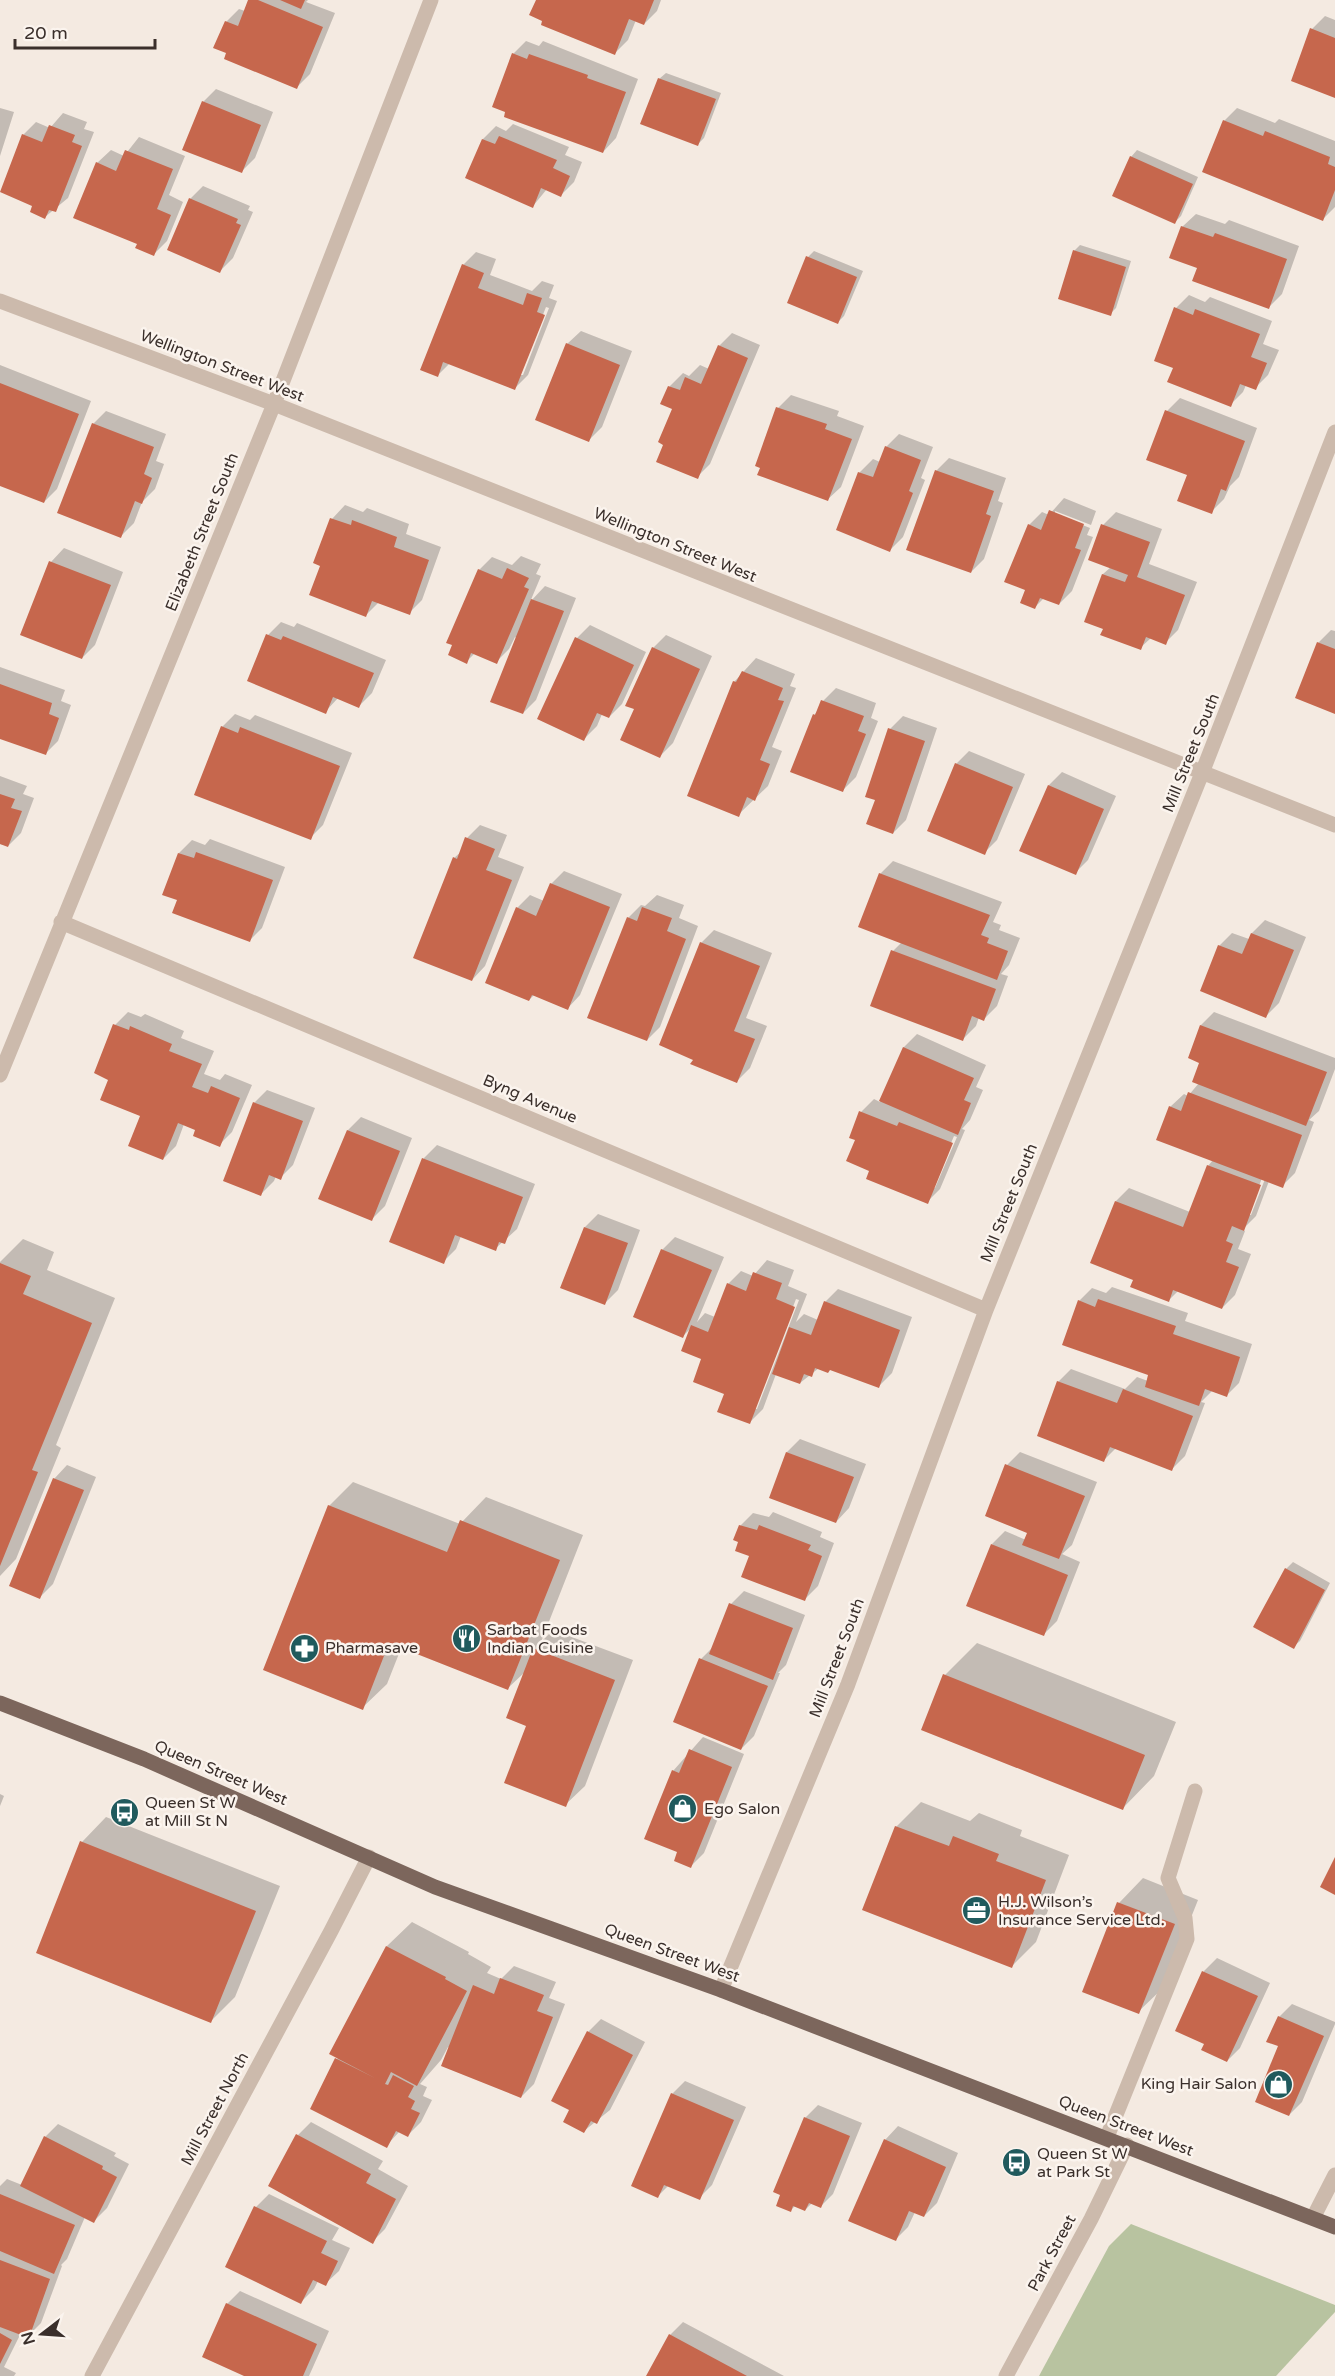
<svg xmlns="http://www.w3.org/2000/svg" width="1335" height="2376" font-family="'Varela Round',sans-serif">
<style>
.green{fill:#b8c3a0}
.shadow{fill:#0003;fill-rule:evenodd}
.building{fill:#c6674d}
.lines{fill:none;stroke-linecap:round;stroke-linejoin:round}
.minor{stroke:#ccbaac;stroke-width:15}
.major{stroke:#7c665c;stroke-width:15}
.labels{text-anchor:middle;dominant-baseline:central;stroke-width:5;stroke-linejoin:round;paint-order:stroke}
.street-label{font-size:16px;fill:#3a2f2b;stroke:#fbf4ee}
.poi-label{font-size:16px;fill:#3a2f2b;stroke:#fbf4ee;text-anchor:start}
</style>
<rect width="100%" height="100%" fill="#f4eae1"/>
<path class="green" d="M1131,2224L1335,2305V2312L1276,2376H1039L1109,2246Z"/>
<path class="shadow" d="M250,0H308L306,2L335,13L310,74L297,87L226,22L239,9L245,11Z
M537,0H661L657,11L644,24L636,20L628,40L615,53L544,20Z
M1325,16L1335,20V96L1312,29Z
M526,41L539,46L543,41L638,79L616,138L603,152L513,54Z
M666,73L721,93L704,138L698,144L659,79Z
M216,89L273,112L255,158L242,171L203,102Z
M0,108L14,112L0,156Z
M1237,108L1275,123L1279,119L1335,141V207L1323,219L1224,121Z
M63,113L87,122L84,129L94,132L68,198L45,217L33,205L23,135L36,122L50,128Z
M513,124L569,147L565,155L582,162L574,182L561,195L547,189L533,206L467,178L483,139L496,126L506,131Z
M139,137L185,156L169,195L183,202L167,241L154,254L138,243L97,163L111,150L124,156Z
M1137,150L1198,177L1181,216L1175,222L1131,157Z
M203,186L250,206L248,210L253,212L233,258L220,271L190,199Z
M1196,214L1225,224L1229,220L1299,246L1282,294L1269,307L1199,267L1182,227Z
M1080,245L1131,261L1116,308L1110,314L1074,251Z
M814,251L863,271L844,316L837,323L808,257Z
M476,252L496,259L490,275L532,291L542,281L554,285L549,298L557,301L528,375L515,388L450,363L438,375L463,265ZM546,307L549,308L523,375H519Z
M1189,295L1205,302L1210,297L1272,321L1263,344L1279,350L1268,375L1255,388L1246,385L1243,392L1230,405L1175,367L1176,308Z
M581,331L632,351L602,427L589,440L537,419L567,344Z
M732,333L760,345L710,464L697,477L665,444L674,408L662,404L670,386L683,373L689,376L700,365L709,369L719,346Z
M0,365L91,401L57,489L44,502L0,485Z
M791,395L839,411L837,416L864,426L841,487L827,500L778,408Z
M1180,398L1257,428L1239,477L1230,486L1224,499L1211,512L1189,474L1167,411Z
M106,411L166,434L156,461L164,464L155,489L142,502L134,523L121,536L93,424Z
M899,434L933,447L921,478L925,480L903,537L890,550L838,529L860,472L873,459L880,462L886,447Z
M949,458L1006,478L998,501L1003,503L984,559L971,572L936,471Z
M1064,498L1096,511L1091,525L1055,511V514L1090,528L1087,535L1093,537L1072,591L1059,604L1044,598L1035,607L1027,589L1029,525L1042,512L1049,515Z
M345,505L363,512L367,508L409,524L406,534L441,547L422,600L409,613L379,602L366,615L322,565L315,562L332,519Z
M1116,512L1162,529L1149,564L1197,582L1178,630L1165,643L1151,638L1140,648L1104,628L1086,621L1103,574L1111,567L1103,525Z
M64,548L123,572L95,645L82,658L22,634L51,562Z
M521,556L541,564L536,574L541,576L530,602L545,586L576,598L536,700L523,713L517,638L515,637L509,649L496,662L475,653L466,662L479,570L492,557L512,565Z
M281,622L294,627L297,623L386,660L372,693L359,706L338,698L325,712L249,681L268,635Z
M590,625L646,652L622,704L609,717L602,714L597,726L584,739L577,638Z
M1331,630L1335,631V713L1318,643Z
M666,635L712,656L673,743L660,756L636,708L653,648Z
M756,658L795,674L790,686L796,688L772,747L782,751L768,786L738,815L734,682Z
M0,667L65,690L61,701L71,705L58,741L45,754L0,738Z
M836,688L876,703L871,718L878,721L856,777L843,790L814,715L819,710L823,701Z
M235,714L250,720L255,715L352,753L323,825L310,838L222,727Z
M903,716L937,728L906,820L893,833L876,799L890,729Z
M969,751L1025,774L997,840L984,853L956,764Z
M1062,772L1116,796L1088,860L1075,873L1021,850L1049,785Z
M0,776L27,786L23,794L34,798L21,833L8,846L0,844Z
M480,825L507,835L498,857L524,867L485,966L472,980L454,858L462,851L467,838Z
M210,839L285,867L262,928L249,941L179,899V853L192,840L205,845Z
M893,861L1002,902L993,922L1001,925L999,930L1020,938L1009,965L1001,974L1008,976L997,1006L984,1019L979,1017L976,1026L963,1039L893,951L902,942L880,874Z
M564,871L622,894L580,995L567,1009L534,995L529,1000L517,908L530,895L544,901L551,884Z
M657,895L684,905L679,918L698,926L660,1027L647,1040L628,918L641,905L645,906Z
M1265,920L1306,937L1279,1003L1266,1016L1219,946L1232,933L1249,939L1252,933Z
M714,930L772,953L746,1018L767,1026L750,1068L737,1081L695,1059L701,943Z
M128,1012L141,1017L145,1014L184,1031L181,1038L214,1051L204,1074L220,1080L225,1074L252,1085L232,1132L219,1145L197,1129L184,1124L176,1146L163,1159L142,1115L110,1079L115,1025Z
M1214,1012L1335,1058V1069L1319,1111L1309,1120L1314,1122L1295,1173L1282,1186L1269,1181L1256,1216L1242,1230L1245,1231L1238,1249L1251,1254L1235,1295L1222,1308L1178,1291L1169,1300L1135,1279L1116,1201L1129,1188L1190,1212L1208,1166L1213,1160L1170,1107L1184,1094L1188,1096L1199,1083L1201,1062L1190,1057L1201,1025ZM1262,1178L1265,1179L1251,1215H1248Z
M917,1034L986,1065L976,1087L983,1090L970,1120L962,1129L965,1130L940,1189L927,1202L871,1170L857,1139L861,1112L874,1099L880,1102L904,1047ZM954,1136L957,1137L935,1188H932Z
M267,1090L315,1108L293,1165L280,1178L276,1176L274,1181L261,1194L254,1103Z
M361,1117L412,1138L385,1206L372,1219L348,1130Z
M437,1145L535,1184L517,1229L495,1249L461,1236L456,1249L443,1262L391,1242L424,1158Z
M598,1214L640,1230L618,1290L605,1303L585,1227Z
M675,1237L724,1257L697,1322L705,1313L715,1317L728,1284L741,1271L753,1276L767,1260L794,1270L788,1286L807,1294L796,1322L804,1314L818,1320L825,1302L838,1289L912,1317L892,1373L879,1386L831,1369L819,1368L800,1383L776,1374L763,1409L750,1422L726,1393L703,1359L692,1327L683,1336L662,1250ZM796,1299L799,1300L757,1409H754Z
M23,1239L54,1252L47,1270L115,1298L56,1445L61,1448L16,1559L0,1576V1262Z
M1112,1287L1188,1313L1185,1321L1252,1344L1239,1383L1226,1396L1212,1391L1201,1402L1205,1403L1185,1456L1172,1469L1116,1448L1104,1460L1058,1382L1071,1369L1125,1389L1137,1377L1148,1381L1150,1374L1079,1301L1092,1288L1106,1293Z
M800,1439L866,1464L849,1508L836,1522L771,1497L787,1452Z
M1020,1452L1097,1482L1072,1545L1062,1554L1080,1562L1057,1621L1044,1634L992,1544L1005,1531L1026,1540L1029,1532L1007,1465Z
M67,1465L96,1477L53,1584L40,1597L54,1479Z
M353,1482L460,1524L486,1497L583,1535L541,1642L553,1630L633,1660L585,1786L565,1805L528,1725L526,1671L508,1688L402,1646L387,1684L362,1708L329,1506Z
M773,1512L822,1532L820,1537L834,1543L818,1586L805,1599L751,1556L740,1541V1526L753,1513L769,1517Z
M1293,1562L1330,1583L1300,1641L1293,1647L1255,1626L1286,1569Z
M744,1591L805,1615L786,1665L778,1673H780L754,1736L741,1749L701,1659L714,1646L731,1604Z
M977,1643L1176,1722L1154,1776L1122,1809L945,1675Z
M703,1737L744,1754L704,1853L691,1866L679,1851L673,1771Z
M0,1794L4,1796L0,1806Z
M921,1802L970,1821L979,1813L1022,1830L1020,1836L1069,1855L1036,1942L1012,1966L896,1827Z
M106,1817L280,1886L235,1997L211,2021L82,1842Z
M1143,1878L1198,1900L1163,1988L1138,2012L1119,1903Z
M412,1922L469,1952L468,1954L491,1967L487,1973L501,1979L514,1966L556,1982L549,1998L565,2004L534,2084L521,2097L448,2047L441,2060L420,2084L427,2087L423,2096L432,2100L421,2122L408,2135L400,2131L386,2146L337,2059L339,2057L331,2053L387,1946Z
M1217,1958L1270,1983L1240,2048L1227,2061L1206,2044L1177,2030L1204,1971Z
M1292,2004L1335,2022V2024L1302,2102L1289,2115L1280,2045L1279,2017Z
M601,2019L645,2042L610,2110L584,2131L571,2109L588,2032Z
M685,2081L746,2107L712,2185L699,2198L669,2185L658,2196L672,2094Z
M818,2105L862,2123L833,2194L820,2207L812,2203L805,2210L795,2206L791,2210L805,2118Z
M311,2122L383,2161L378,2169L408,2186L385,2229L372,2242L298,2135Z
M58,2124L116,2153L114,2156L129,2164L107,2208L94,2221L85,2217L67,2259L61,2265L62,2266L41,2323L28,2336L21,2333L4,2367L16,2373L14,2376H0V2186L7,2179L22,2185L45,2137Z
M898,2126L958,2153L937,2203L924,2216L915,2212L908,2227L895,2240L885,2140Z
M269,2194L339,2228L332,2240L350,2248L339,2271L325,2284L318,2281L314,2289L301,2302L256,2207Z
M240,2291L329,2331L309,2376H247L227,2304Z
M683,2322L784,2376H647L670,2335Z"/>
<path class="building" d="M248,0H258L323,27L297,89L224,59L226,53L213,48L225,21L238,26Z
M280,0H305L301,9Z
M536,0H654L644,25L629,19L615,55L541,25L542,21L529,15Z
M1310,28L1335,38V98L1291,81Z
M512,53L527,59L529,54L588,75L587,78L626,92L603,153L504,117L505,112L492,107Z
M658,78L716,99L698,146L640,124Z
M202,101L261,125L242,173L182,150Z
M1223,120L1263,136L1265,131L1330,157L1328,164L1335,167V190L1323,221L1202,172Z
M49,125L75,135L72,142L82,146L56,212L49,210L45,219L30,212L32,206L0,192L22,134L42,142Z
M499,136L557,160L553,168L570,176L561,197L541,188L533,208L465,178L482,139L495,144Z
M125,150L173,169L157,209L171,215L154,256L135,248L137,244L73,218L96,162L116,171Z
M1130,156L1193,184L1175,224L1112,196Z
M189,198L238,219L236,223L241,225L220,273L167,250Z
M1181,226L1213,237L1215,233L1287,259L1269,309L1192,281L1197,268L1169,258Z
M1073,250L1126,267L1111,316L1058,299Z
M806,256L857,277L838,324L787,303Z
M462,264L484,273L478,288L523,305L527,293L542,298L537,312L545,315L515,390L443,362L438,377L420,370Z
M1174,307L1193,315L1195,309L1260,334L1251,357L1267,363L1256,390L1240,384L1231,407L1167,382L1173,368L1154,361Z
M566,343L620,365L589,442L535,420Z
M718,345L748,358L698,479L656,462L663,445L658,442L672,409L660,404L668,386L680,390L685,377L701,384Z
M0,383L79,414L44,503L0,486Z
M776,407L827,424L825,429L852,439L828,501L757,475L760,468L755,466Z
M1165,410L1245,441L1226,491L1221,489L1212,514L1177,501L1187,475L1146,460Z
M92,423L154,447L144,474L152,478L142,504L135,501L121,538L57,513Z
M885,446L921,460L909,491L913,493L890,552L836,530L858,472L873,477Z
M935,470L994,491L986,514L991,516L971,573L906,550Z
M1049,510L1084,524L1075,548L1081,550L1059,605L1040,598L1035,609L1020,603L1025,590L1004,582L1028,524L1041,530Z
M330,518L351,525L352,520L397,537L394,547L429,560L410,615L372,601L366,617L309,595L320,566L313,563Z
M1101,524L1150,542L1137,577L1185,595L1166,645L1146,637L1141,650L1100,635L1103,629L1084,622L1102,574L1125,582L1128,575L1088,560Z
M49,561L111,585L82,659L20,635Z
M507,568L529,578L524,587L529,589L497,664L471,653L467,664L448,655L452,645L446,643L478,569L502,579Z
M531,599L564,611L523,714L490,702Z
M266,634L281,640L283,636L374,673L359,708L333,697L326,714L247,681Z
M575,637L634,665L609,718L597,713L584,741L537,719Z
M1317,642L1335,649V714L1295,698Z
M652,647L700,669L660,758L620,740L634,709L625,706Z
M742,671L783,688L778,700L784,701L760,760L770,764L755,801L747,797L739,817L687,796L733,681L736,682Z
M0,684L52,703L49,714L59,718L46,755L0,739Z
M821,700L864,716L858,731L866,734L843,792L790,772L813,714L815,715Z
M221,726L238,733L240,727L340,766L311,840L194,795Z
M888,728L925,741L893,834L866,824L875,800L865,797Z
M955,763L1013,787L985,855L927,831Z
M1048,785L1104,809L1076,875L1019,851Z
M0,794L15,799L11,808L22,811L8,847L0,844Z
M465,837L495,849L486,870L512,880L472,981L413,958L453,857L457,859Z
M196,852L273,880L250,942L172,913L177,900L162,895L178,853L194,858Z
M879,873L990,915L981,935L989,938L987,943L1008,951L997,980L858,927Z
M550,883L610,907L568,1010L532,995L529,1001L485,983L516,907L536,916Z
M642,907L672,918L667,931L686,939L647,1041L587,1018L627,917L637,921Z
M1251,933L1294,950L1266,1018L1200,991L1218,945L1242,954Z
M700,942L760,966L734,1031L755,1039L737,1083L690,1064L693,1060L659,1045Z
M891,950L996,989L984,1021L972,1016L963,1041L870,1006Z
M113,1024L129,1030L130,1026L172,1044L169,1051L202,1064L192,1087L208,1093L211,1086L240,1098L220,1147L193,1136L195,1130L178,1123L163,1160L128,1146L140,1116L100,1100L108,1080L94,1073Z
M1200,1025L1327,1072L1306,1126L1192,1082L1199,1063L1188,1058Z
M903,1047L974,1078L964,1100L971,1103L958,1135L879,1101Z
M1188,1092L1302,1135L1283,1188L1156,1140L1169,1106L1181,1111Z
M253,1102L303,1121L281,1180L269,1175L261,1196L223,1181Z
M859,1111L897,1126L899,1122L953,1143L928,1204L866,1179L869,1171L846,1161L855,1140L849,1138Z
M347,1130L400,1151L372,1221L318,1199Z
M422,1158L523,1197L505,1244L499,1242L496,1251L455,1235L444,1264L389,1242Z
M1207,1165L1261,1185L1244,1231L1232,1226L1226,1241L1233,1244L1226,1262L1239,1267L1222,1309L1173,1290L1169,1302L1130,1287L1133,1280L1090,1263L1115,1201L1183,1227Z
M584,1227L628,1243L605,1305L560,1288Z
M661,1249L712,1270L683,1338L633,1317Z
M0,1263L31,1276L23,1294L92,1323L32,1470L38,1472L0,1566Z
M753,1272L782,1283L776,1299L795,1307L750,1424L717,1412L724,1394L693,1382L701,1359L681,1351L691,1325L708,1332L727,1283L746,1291Z
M1098,1299L1176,1326L1173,1334L1240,1357L1227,1397L1205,1389L1199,1406L1145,1387L1148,1375L1062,1345L1078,1300L1095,1307Z
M824,1301L900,1330L879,1388L830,1370L828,1373L815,1368L812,1377L804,1374L800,1384L772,1374L789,1327L811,1335Z
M1057,1381L1117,1403L1123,1389L1193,1416L1172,1471L1110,1447L1104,1462L1037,1436Z
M786,1452L854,1477L836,1523L769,1498Z
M1005,1464L1085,1496L1059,1559L1022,1545L1027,1533L985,1516Z
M53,1478L84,1490L40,1599L9,1586Z
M328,1505L447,1552L460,1520L560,1560L508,1690L389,1643L363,1710L263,1670Z
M739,1525L757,1530L759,1525L811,1545L808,1550L822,1556L805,1601L741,1577L749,1556L735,1551L738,1542L733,1540Z
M991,1544L1068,1575L1044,1636L966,1606Z
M1285,1568L1325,1590L1294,1649L1253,1627Z
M729,1603L793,1628L773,1680L709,1654Z
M533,1648L615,1680L566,1807L504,1783L526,1726L506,1718Z
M699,1658L768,1686L741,1750L673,1722Z
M943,1674L1145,1755L1123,1810L921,1730Z
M689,1749L732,1767L691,1868L674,1861L677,1852L644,1839L672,1770L679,1773Z
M895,1826L949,1846L953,1836L999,1854L996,1861L1046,1880L1012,1968L862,1910Z
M80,1841L256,1911L211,2023L36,1953Z
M1335,1857V1895L1320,1887Z
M1117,1902L1175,1924L1139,2014L1082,1992Z
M386,1946L446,1977L445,1979L467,1991L417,2086L391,2072L385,2084L388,2085L393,2075L414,2086L408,2097L415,2101L411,2109L420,2113L408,2137L396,2131L387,2148L310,2109L335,2058L375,2078L329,2054Z
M1202,1971L1258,1996L1227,2062L1201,2050L1204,2044L1175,2031Z
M500,1978L544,1995L537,2011L553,2017L521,2098L441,2066L473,1985L494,1994Z
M1278,2016L1324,2036L1289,2116L1255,2102L1278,2046L1266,2042Z
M587,2031L633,2055L597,2124L591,2121L584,2133L563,2122L569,2110L551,2101Z
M671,2093L734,2120L700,2200L664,2185L658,2198L631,2186Z
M804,2117L850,2136L821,2208L809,2203L805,2211L793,2206L791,2212L776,2206L780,2195L773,2192Z
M296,2134L371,2174L366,2183L396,2199L373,2244L268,2186Z
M44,2136L103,2166L102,2169L117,2177L94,2223L20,2186Z
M884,2139L946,2167L924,2217L909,2211L896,2241L848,2221Z
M0,2194L75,2225L54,2274L0,2251Z
M254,2206L327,2241L321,2253L338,2261L326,2286L313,2280L301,2304L225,2267Z
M0,2260L50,2279L29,2338L0,2327Z
M226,2303L317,2344L303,2376H244L202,2357Z
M0,2333L12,2340L0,2364Z
M669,2334L747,2376H646Z"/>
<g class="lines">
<path class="minor" d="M0,301L274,404L1335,825
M61,922L986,1310
M0,1075L274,404L431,0
M721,1990L848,1684L986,1310L1202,773L1335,432
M1107,2137L1187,1939L1185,1918L1168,1878L1195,1791
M1313,2218L1335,2175
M92,2376L331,1931L369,1857
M1006,2376L1091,2219L1127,2145"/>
<path class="major" d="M0,1703L144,1759L435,1887L721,1990L1335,2227"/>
</g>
<defs>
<symbol id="restaurant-disc" viewBox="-11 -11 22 22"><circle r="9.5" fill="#205a5d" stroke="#fbf4ee"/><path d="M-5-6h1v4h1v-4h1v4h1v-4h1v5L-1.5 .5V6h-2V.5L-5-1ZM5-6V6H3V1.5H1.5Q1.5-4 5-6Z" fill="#fff"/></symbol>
<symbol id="pharmacy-disc" viewBox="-11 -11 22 22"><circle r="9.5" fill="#205a5d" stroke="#fbf4ee"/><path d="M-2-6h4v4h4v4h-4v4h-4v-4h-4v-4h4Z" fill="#fff"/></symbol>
<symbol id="shop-disc" viewBox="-11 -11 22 22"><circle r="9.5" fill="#205a5d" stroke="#fbf4ee"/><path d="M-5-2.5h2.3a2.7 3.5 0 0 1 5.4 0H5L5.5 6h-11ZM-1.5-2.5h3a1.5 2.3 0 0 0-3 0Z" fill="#fff"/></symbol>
<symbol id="bus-disc" viewBox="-11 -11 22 22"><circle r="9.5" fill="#205a5d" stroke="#fbf4ee"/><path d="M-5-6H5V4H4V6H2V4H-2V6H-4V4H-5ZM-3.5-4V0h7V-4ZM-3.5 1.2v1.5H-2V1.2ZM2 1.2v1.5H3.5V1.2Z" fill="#fff"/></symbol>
<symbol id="office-disc" viewBox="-11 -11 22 22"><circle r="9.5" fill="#205a5d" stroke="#fbf4ee"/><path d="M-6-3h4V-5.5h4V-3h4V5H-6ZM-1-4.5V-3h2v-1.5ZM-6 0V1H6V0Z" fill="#fff"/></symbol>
</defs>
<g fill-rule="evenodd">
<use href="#restaurant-disc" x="450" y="1622" width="33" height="33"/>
<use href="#pharmacy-disc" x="288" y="1632" width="33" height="33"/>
<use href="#shop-disc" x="666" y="1792" width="33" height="33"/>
<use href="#bus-disc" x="108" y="1796" width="33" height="33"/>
<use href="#office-disc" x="960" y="1894" width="33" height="33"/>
<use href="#shop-disc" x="1262" y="2068" width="33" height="33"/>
<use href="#bus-disc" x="1000" y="2146" width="33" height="33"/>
</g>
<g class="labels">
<g class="street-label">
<text transform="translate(222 366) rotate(21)">Wellington Street West</text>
<text transform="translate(202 532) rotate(-68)">Elizabeth Street South</text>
<text transform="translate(675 545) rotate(22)">Wellington Street West</text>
<text transform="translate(1191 753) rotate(-68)">Mill Street South</text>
<text transform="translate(530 1099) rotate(23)">Byng Avenue</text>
<text transform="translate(1009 1203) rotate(-68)">Mill Street South</text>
<text transform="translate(837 1658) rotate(-69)">Mill Street South</text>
<text transform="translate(221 1773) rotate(23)">Queen Street West</text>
<text transform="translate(672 1953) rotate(20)">Queen Street West</text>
<text transform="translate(215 2109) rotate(-62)">Mill Street North</text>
<text transform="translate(1126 2126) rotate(21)">Queen Street West</text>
<text transform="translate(1052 2253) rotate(-62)">Park Street</text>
</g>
<g class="poi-label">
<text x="487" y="1630">Sarbat Foods<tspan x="487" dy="18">Indian Cuisine</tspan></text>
<text x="325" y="1648">Pharmasave</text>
<text x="145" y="1803">Queen St W<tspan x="145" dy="18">at Mill St N</tspan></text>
<text x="704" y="1809">Ego Salon</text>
<text x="998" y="1902">H.J. Wilson’s<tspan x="998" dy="18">Insurance Service Ltd.</tspan></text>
<text x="1257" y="2084" text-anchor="end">King Hair Salon</text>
<text x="1037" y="2154">Queen St W<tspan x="1037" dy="18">at Park St</tspan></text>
</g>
</g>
<g transform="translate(42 2334) rotate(253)" stroke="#fbf4ee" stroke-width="4.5" paint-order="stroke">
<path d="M0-4.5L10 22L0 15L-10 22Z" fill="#3a2f2b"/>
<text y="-9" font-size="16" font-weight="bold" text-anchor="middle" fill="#3a2f2b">N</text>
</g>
<path d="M15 39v9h140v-9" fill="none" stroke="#3a2f2b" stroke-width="3"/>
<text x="24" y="39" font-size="18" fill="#3a2f2b" stroke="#fbf4ee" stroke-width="4.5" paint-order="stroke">20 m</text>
</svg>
